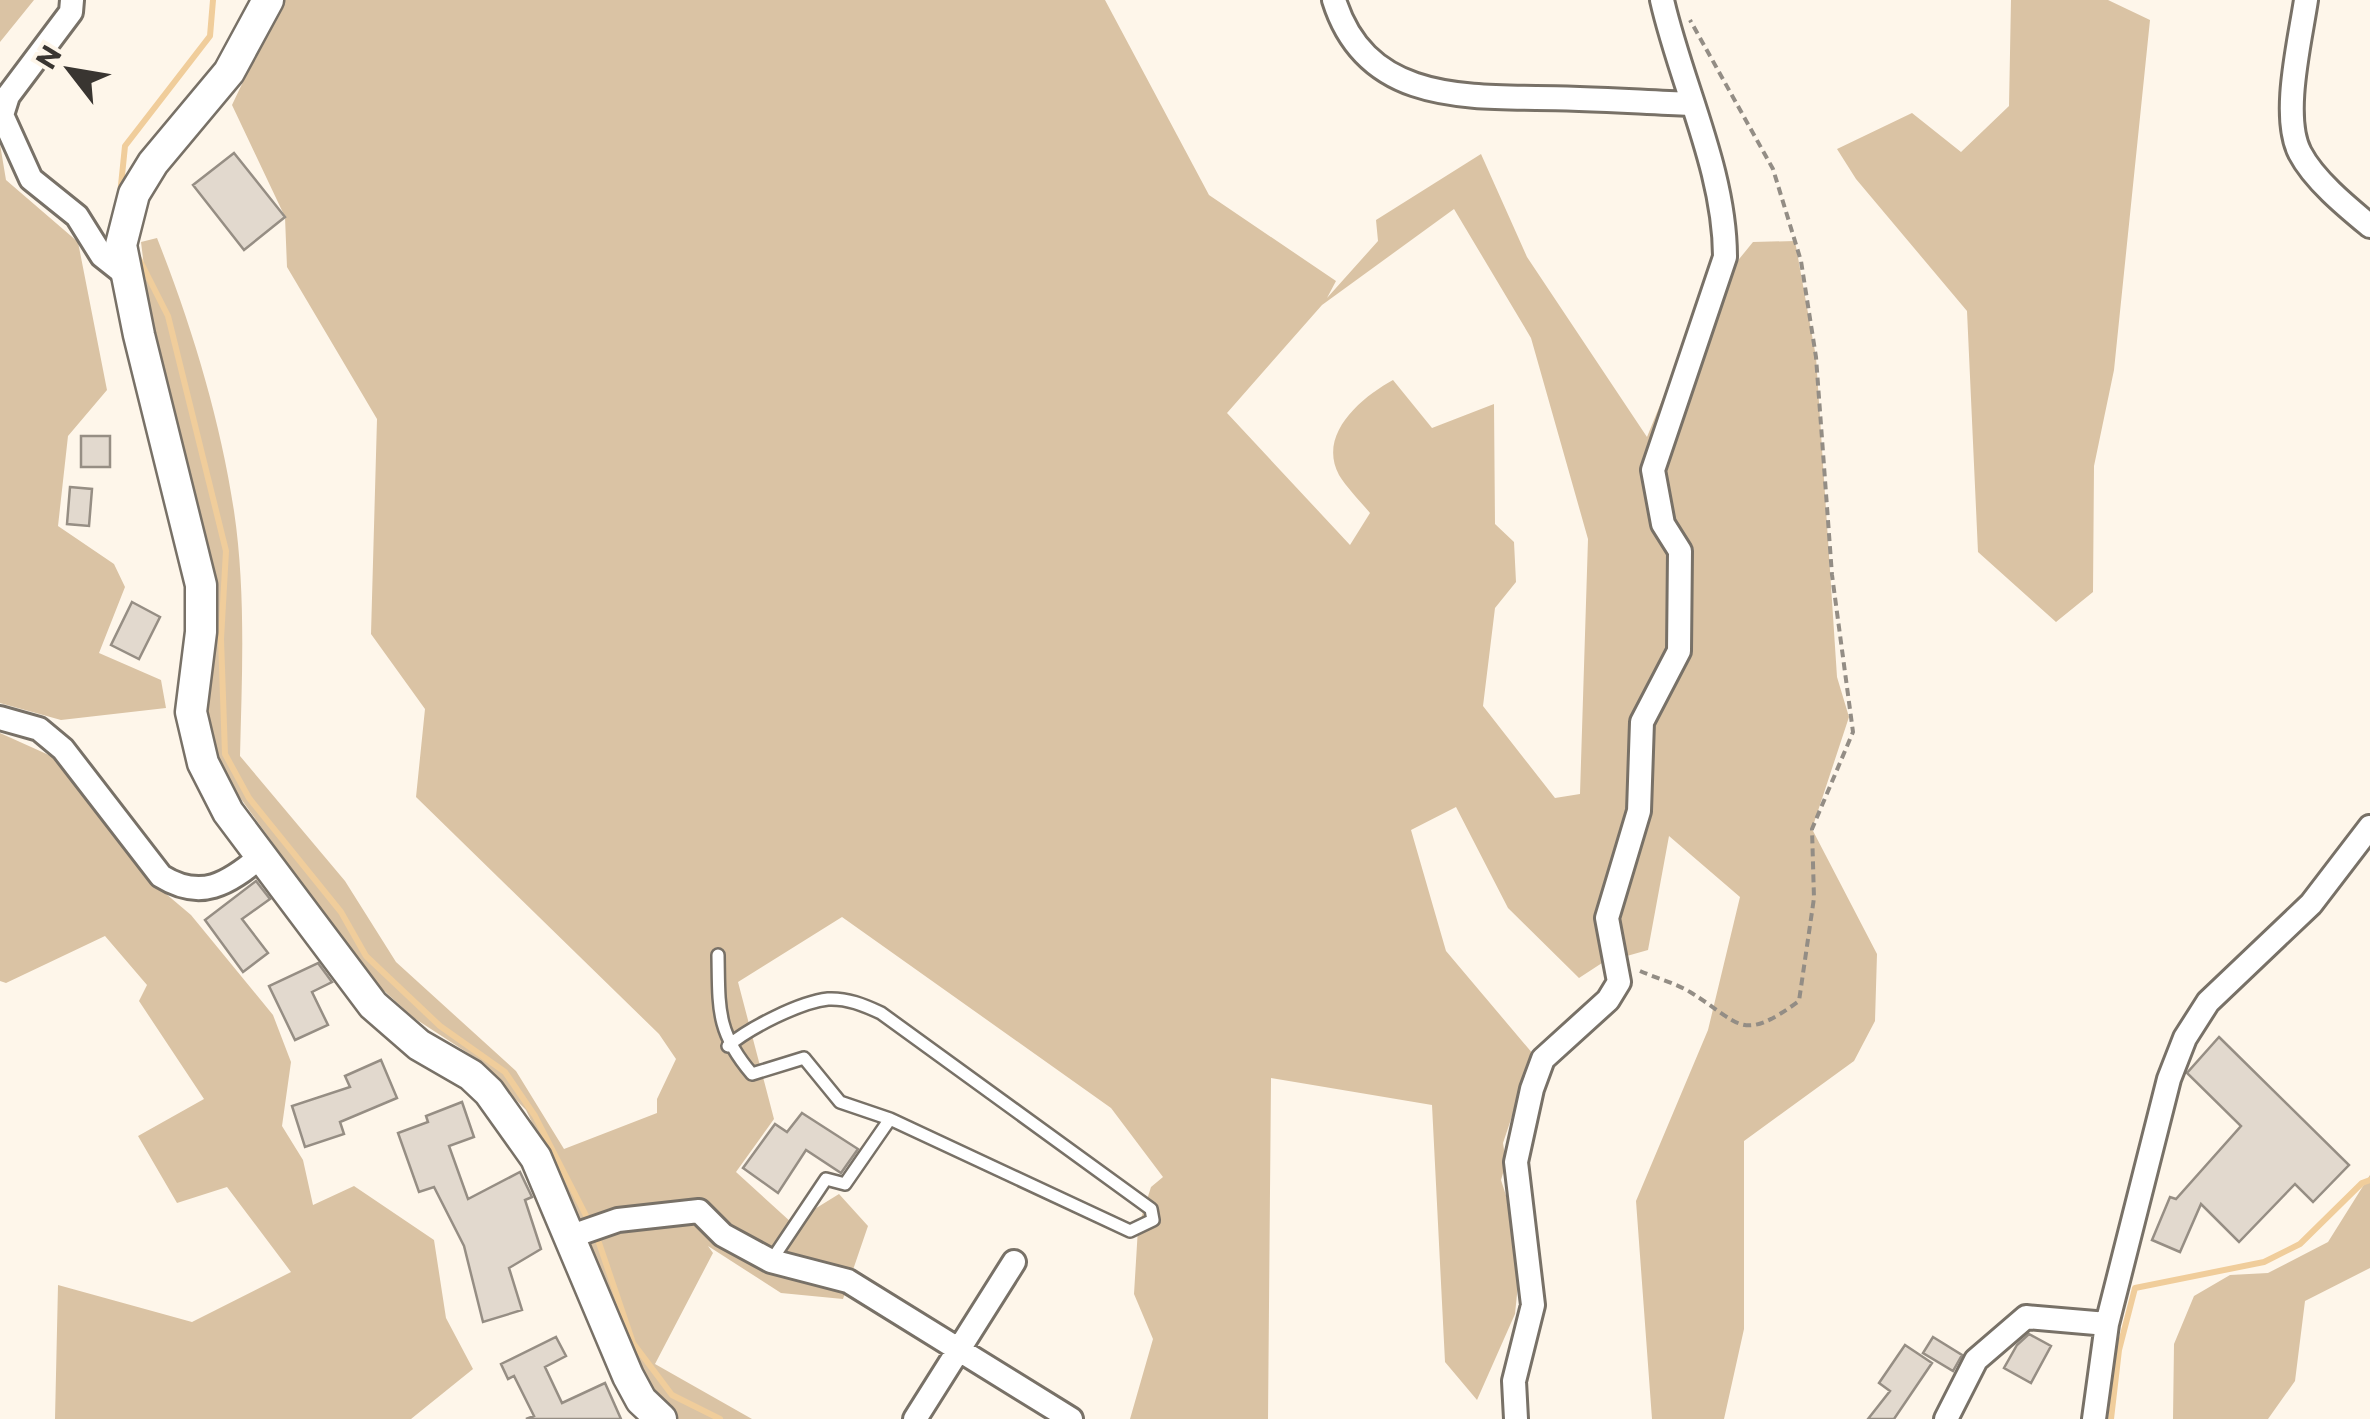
<svg xmlns="http://www.w3.org/2000/svg" width="2370" height="1419" font-family="Commissioner,sans-serif">
<style>
.green{fill:#dac3a4;fill-rule:evenodd}
.lines{fill:none;stroke-linecap:round;stroke-linejoin:round}
.stream{stroke:#f0cd9b;stroke-width:6}
.building{fill:#e2d9ce;stroke:#968e84;stroke-width:2.5}
.service-casing{stroke:#787167;stroke-width:16}
.minor-casing{stroke:#787167;stroke-width:28}
.tertiary-casing{stroke:#787167;stroke-width:35}
.path{stroke:#938d85;stroke-width:4;stroke-dasharray:8 5;stroke-linecap:butt}
.service{stroke:#fff;stroke-width:11}
.minor{stroke:#fff;stroke-width:22}
.tertiary{stroke:#fff;stroke-width:30}
</style>
<rect width="100%" height="100%" fill="#fef6ea"/>
<path class="green" d="M0,0H34L0,42Z
M282,0H1105L1209,195L1336,281L1327,298L1378,241L1376,220L1481,154L1527,257L1647,437L1700,307L1753,242L1795,241L1816,357L1837,677L1849,717L1812,829L1877,954L1875,1021L1854,1061L1744,1141V1329L1724,1419H1652L1636,1201L1708,1030L1740,897L1669,836L1648,950L1602,963L1579,978L1508,908L1456,807L1411,830L1446,951L1533,1054L1503,1143L1506,1163L1501,1180L1522,1245L1515,1314L1477,1400L1445,1362L1432,1105L1271,1078L1268,1419H1130L1153,1339L1134,1294L1138,1228L1151,1187L1163,1177L1111,1108L842,917L738,982L774,1119L736,1172L792,1223L839,1194L868,1226L843,1299L781,1293L708,1246L713,1253L655,1364L752,1419H679L646,1396L565,1190L526,1110L474,1057L414,1018L371,979L218,767L205,716L215,583L148,299L141,242L157,238C191,324 220,418 234,511C246,592 242,675 240,756L345,881L396,962L516,1071L564,1149L657,1113V1099L676,1059L659,1034L416,797L425,709L371,634L377,419L287,267L285,217L232,105ZM1454,209L1531,338L1588,539L1580,794L1555,798L1483,706L1495,608L1516,582L1514,542L1495,524L1494,404L1432,428L1393,380C1362,397 1317,434 1339,475C1347,488 1360,501 1370,513L1350,545L1227,413L1322,305Z
M2011,0H2108L2150,20L2114,370L2094,466L2093,592L2056,622L1978,552L1967,311L1856,179L1837,149L1912,113L1961,152L2009,106Z
M0,144L6,180L78,242L107,390L68,436L58,526L114,564L125,587L99,653L161,680L166,708L61,720L0,703Z
M0,733L60,760L152,882L191,915L273,1015L291,1062L282,1126L303,1160L313,1205L354,1186L434,1240L446,1318L473,1369L411,1419H55L58,1285L192,1322L291,1272L227,1187L177,1203L138,1136L204,1099L139,1001L147,985L105,936L6,983L0,981Z
M2370,1175V1268L2305,1301L2295,1381L2268,1419H2173L2174,1344L2194,1296L2230,1275L2268,1273L2328,1242Z"/>
<g class="lines">
<path class="stream" d="M120,195L125,146L210,36L213,0
M136,253L168,316L226,551L221,639L225,754L249,798L341,912L366,956L440,1026L505,1072L535,1116L597,1237L633,1343L672,1395L720,1419
M2111,1419L2119,1350L2135,1288L2264,1262L2300,1244L2362,1183L2370,1180"/>
</g>
<path class="building" d="M234,153L285,217L244,250L193,185Z
M81,436H110V467H81Z
M70,487L92,489L89,526L67,524Z
M132,602L160,617L139,659L111,645Z
M256,881L270,899L242,919L268,953L243,972L205,920Z
M318,963L332,982L312,992L328,1025L295,1040L269,986Z
M2219,1037L2349,1165L2313,1202L2295,1184L2239,1242L2201,1204L2180,1252L2152,1240L2170,1197L2176,1199L2241,1126L2187,1073Z
M381,1060L397,1098L340,1122L344,1134L305,1147L292,1106L350,1087L345,1076Z
M462,1102L474,1137L449,1146L468,1199L520,1172L532,1197L525,1200L541,1249L509,1268L522,1310L483,1322L464,1246L434,1187L419,1192L398,1133L428,1122L426,1116Z
M802,1113L858,1149L841,1173L806,1150L778,1193L743,1168L775,1124L787,1132Z
M2029,1334L2051,1346L2031,1383L2004,1368L2017,1345Z
M556,1337L566,1356L545,1367L562,1403L605,1383L621,1419H526L534,1416L514,1376L508,1379L501,1364Z
M1933,1337L1962,1355L1953,1371L1923,1353Z
M1905,1345L1932,1363L1894,1419H1868L1890,1391L1879,1383Z"/>
<g class="lines">
<defs>
<path id="service" d="M718,955C719,1008 716,1032 752,1074L804,1058L840,1102L890,1119L845,1184L826,1179L771,1261
M728,1046C749,1028 800,1002 828,999C847,998 864,1005 881,1013L1151,1209L1153,1220L1130,1231L890,1119"/>
<path id="minor" d="M72,0L71,12L8,96L2,115L31,179L77,216L102,256L126,275
M1334,0C1364,96 1452,97 1536,98C1588,98 1639,102 1690,104
M2306,0C2300,41 2281,117 2300,153C2314,180 2347,207 2370,226
M0,718L39,729L63,749L161,876C201,901 228,884 260,857
M572,1236L618,1220L699,1211L723,1235L771,1261L848,1281L1071,1419
M915,1419L1014,1262
M1516,1419L1514,1381L1533,1305L1516,1162L1532,1089L1543,1059L1608,1000L1619,982L1607,918L1639,811L1642,722L1679,651L1680,551L1663,524L1653,470L1725,257C1725,170 1681,84 1662,0
M1946,1419L1976,1360L2026,1317L2107,1324
M2094,1419L2107,1324L2169,1079L2185,1038L2208,1002L2311,904L2370,827"/>
<path id="tertiary" d="M268,0L229,72L153,163L134,194L121,245L139,335L201,585V632L191,712L203,763L228,812L373,1005L419,1045L471,1075L489,1092L536,1158L628,1376L641,1400L661,1419"/>
</defs>
<use href="#service" class="service-casing"/>
<use href="#minor" class="minor-casing"/>
<use href="#tertiary" class="tertiary-casing"/>
<path class="path" d="M1640,971C1656,978 1675,983 1690,992C1741,1023 1740,1044 1799,1001L1814,898L1812,829L1853,732L1832,575L1816,357L1801,261L1773,169L1690,20"/>
<use href="#service" class="service"/>
<use href="#minor" class="minor"/>
<use href="#tertiary" class="tertiary"/>
</g>
<g transform="translate(70 70) rotate(301)" stroke="#fef6ea" stroke-width="8" paint-order="stroke">
<path d="M0-8L18 38L0 25L-18 38Z" fill="#393531"/>
<text y="-15" font-size="28" font-weight="bold" text-anchor="middle" fill="#393531">N</text>
</g>
</svg>
